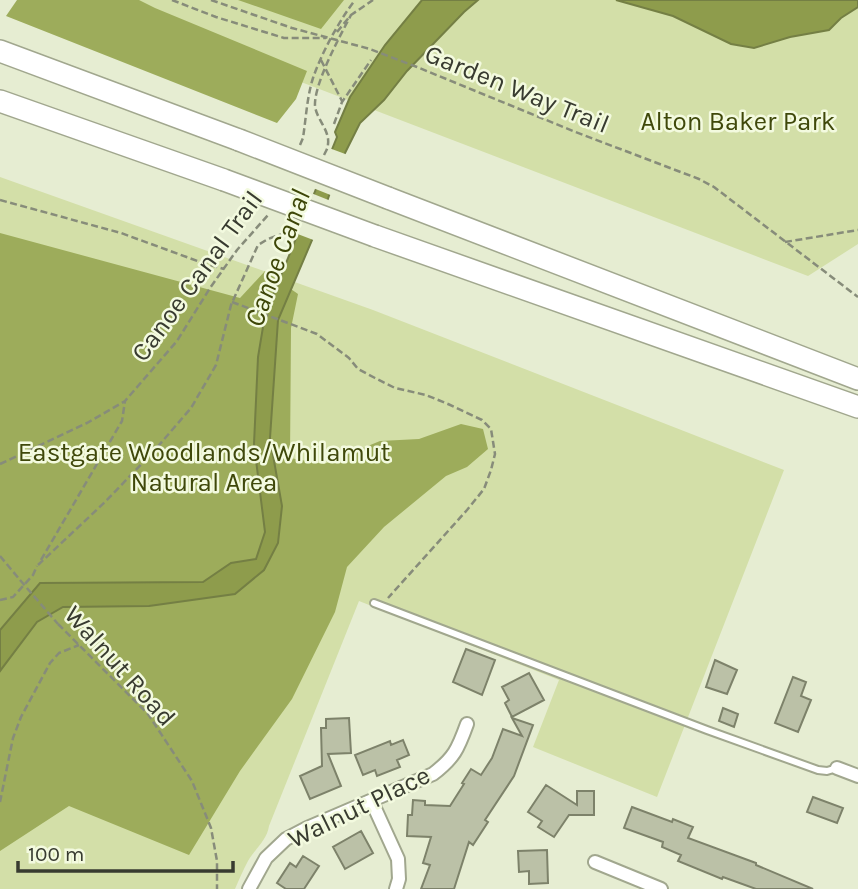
<svg xmlns="http://www.w3.org/2000/svg" width="858" height="889" font-family="Karla,sans-serif">
<style>
.green{fill:#d3dfa8}
.forest{fill:#9dac5b}
.water{fill:#8e9c4c;stroke:#747f44;stroke-width:2}
.pier{fill:#e6edd2}
.building{fill:#bbc1a7;stroke:#7d826a;stroke-width:2}
.lines{fill:none;stroke-linecap:round;stroke-linejoin:round}
.lane-casing{stroke:#a1a78e;stroke-width:10}
.street-casing{stroke:#a1a78e;stroke-width:16}
.highway-casing{stroke:#a1a78e;stroke-width:24}
.path{stroke:#878c7a;stroke-width:2.5;stroke-dasharray:7 3.5;stroke-linecap:butt}
.lane{stroke:#fff;stroke-width:6}
.street{stroke:#fff;stroke-width:12}
.highway{stroke:#fff;stroke-width:21}
.highway-bridge-casing{stroke:#a1a78e;stroke-width:24;stroke-linecap:butt}
.path-bridge{stroke:#878c7a;stroke-width:2.5;stroke-dasharray:7 3.5;stroke-linecap:butt}
.highway-bridge{stroke:#fff;stroke-width:21}
.labels{text-anchor:middle;dominant-baseline:central;stroke-width:5;stroke-linejoin:round;paint-order:stroke}
.street-label{font-size:26px;fill:#383b30;stroke:#f3fadf}
.park-label{font-size:26px;fill:#3f480a;stroke:#f3fadf}
.water-label{font-size:28px;font-style:italic;fill:#3d4607;stroke:#f3fadf}
</style>
<rect width="100%" height="100%" fill="#e6edd2"/>
<path class="green" d="M87,0H858V244L808,276Z
M0,177L373,310L784,470L657,797L533,747L559,680L359,601L269,826C267,840 255,849 248,861C243,870 239,880 235,889H0Z"/>
<path class="forest" d="M17,0H139L155,8L307,71L296,99L277,123L6,16Z
M238,0H344L321,29Z
M0,233L240,298L265,271L298,294L291,328L290,458L324,464L380,441L419,439L461,424L483,429L488,449L467,467L446,476L384,527L347,567L335,612L292,699L240,771L189,855L69,806L0,851V671L37,622L63,607L149,606L235,594L264,570L278,543L282,506L270,438L278,321L265,315L258,357L254,444L265,532L256,559L231,563L203,582L40,583L0,630Z"/>
<path class="water" d="M422,0H478L464,12L407,71L384,100L360,123L341,161L321,219L278,320L270,438L282,506L278,543L264,570L235,594L149,606L63,607L37,622L0,671V630L40,583L203,582L231,563L256,559L265,532L254,444L258,357L265,315L337,137L335,132L350,97L385,45Z
M616,0H858V7L841,18L829,30L790,37L754,48L731,44L673,16Z"/>
<path class="pier" d="M329,148L348,155L333,196L313,188Z
M311,193L331,201L316,241L295,233Z"/>
<path class="building" d="M466,649L495,660L482,695L453,682Z
M715,660L737,670L727,694L706,687Z
M529,673L544,700L512,717L505,703L509,700L502,687Z
M793,677L806,682L801,696L811,700L798,732L775,723Z
M723,708L738,714L734,727L719,721Z
M349,718L351,753L328,754L341,786L310,799L300,776L322,766L321,728H326V719Z
M512,718L533,725L514,776L485,820L488,822L473,845L469,842L454,889H421L430,865L423,863L431,837L407,836L408,815H412L413,800L425,801V805L450,806L464,784L462,783L471,769L481,775L492,758L503,729L522,736Z
M403,740L409,755L397,760L400,767L377,776L375,770L363,775L355,755L390,741L391,745Z
M546,785L577,805V791H594V815H569L554,837L538,827L542,821L528,812Z
M813,797L843,808L837,823L807,812Z
M632,807L672,822L673,819L693,827L688,838L756,863V865L813,889H756L723,877L722,879L678,861L681,855L662,847L663,842L624,828Z
M361,831L373,853L345,869L333,847Z
M547,850L548,883L529,884V871L519,872L518,851Z
M303,856L319,866L304,889H286L277,883L290,863L296,867Z"/>
<g class="lines">
<defs>
<path id="lane" d="M374,603L707,730L818,770L827,771L837,768"/>
<path id="street" d="M837,768L858,776
M372,802L398,859L399,879L396,889
M595,862L661,889
M249,889L266,858L286,839L307,828L433,774C454,758 458,749 467,724"/>
<path id="highway" d="M0,51L239,140
M0,101L224,180
M388,198L858,379
M375,236L858,407"/>
</defs>
<use href="#lane" class="lane-casing"/>
<use href="#street" class="street-casing"/>
<use href="#highway" class="highway-casing"/>
<path class="path" d="M172,0L216,17L284,38H326
M211,0L292,28L370,49L417,67L573,131L699,179L714,187L858,297
M337,32L351,15L373,0
M321,60L342,101
M334,124L342,102L371,60
M300,145L303,138C306,118 307,97 313,78C322,52 339,21 355,0
M324,155C326,151 328,148 328,144C330,129 314,117 315,103C316,80 340,36 351,15
M0,200L121,233L203,263L224,269
M785,242L858,230
M232,302L317,334L349,358L358,369L375,378L395,388L426,395L448,404L482,420L491,429L495,454L491,470L484,489L467,510L388,598
M0,464L87,423L125,401L177,341L210,288L237,250L268,215
M0,556L20,580
M41,560L122,421L125,401
M38,565L105,502L154,451L191,408L216,365L231,305L258,245L268,239L293,230L297,226
M0,600L13,597L33,575L37,566
M58,624L148,714L192,781L211,828L217,861V889
M0,802L13,738L21,717L50,663L59,653L79,645"/>
<use href="#lane" class="lane"/>
<use href="#street" class="street"/>
<use href="#highway" class="highway"/>
<defs>
<path id="highway-bridge" d="M239,140L388,198
M224,180L375,236"/>
</defs>
<use href="#highway-bridge" class="highway-bridge-casing"/>
<path class="path-bridge" d="M20,580L58,624"/>
<use href="#highway-bridge" class="highway-bridge"/>
</g>
<g class="labels">
<g class="street-label">
<text transform="translate(517 89) rotate(22)">Garden Way Trail</text>
<text transform="translate(197 276) rotate(-54)">Canoe Canal Trail</text>
<text transform="translate(120 666) rotate(48)">Walnut Road</text>
<text transform="translate(359 807) rotate(-26)">Walnut Place</text>
</g>
<g class="park-label">
<text x="738" y="121">Alton Baker Park</text>
<text x="204" y="452">Eastgate Woodlands/Whilamut<tspan x="204" dy="30">Natural Area</tspan></text>
</g>
<g class="water-label">
<text transform="translate(277 258) rotate(-70)">Canoe Canal</text>
</g>
</g>
<path d="M18 861v10h215v-10" fill="none" stroke="#383b30" stroke-width="3.5"/>
<text x="28" y="861" font-size="21" fill="#383b30" stroke="#f3fadf" stroke-width="5" paint-order="stroke">100 m</text>
</svg>
